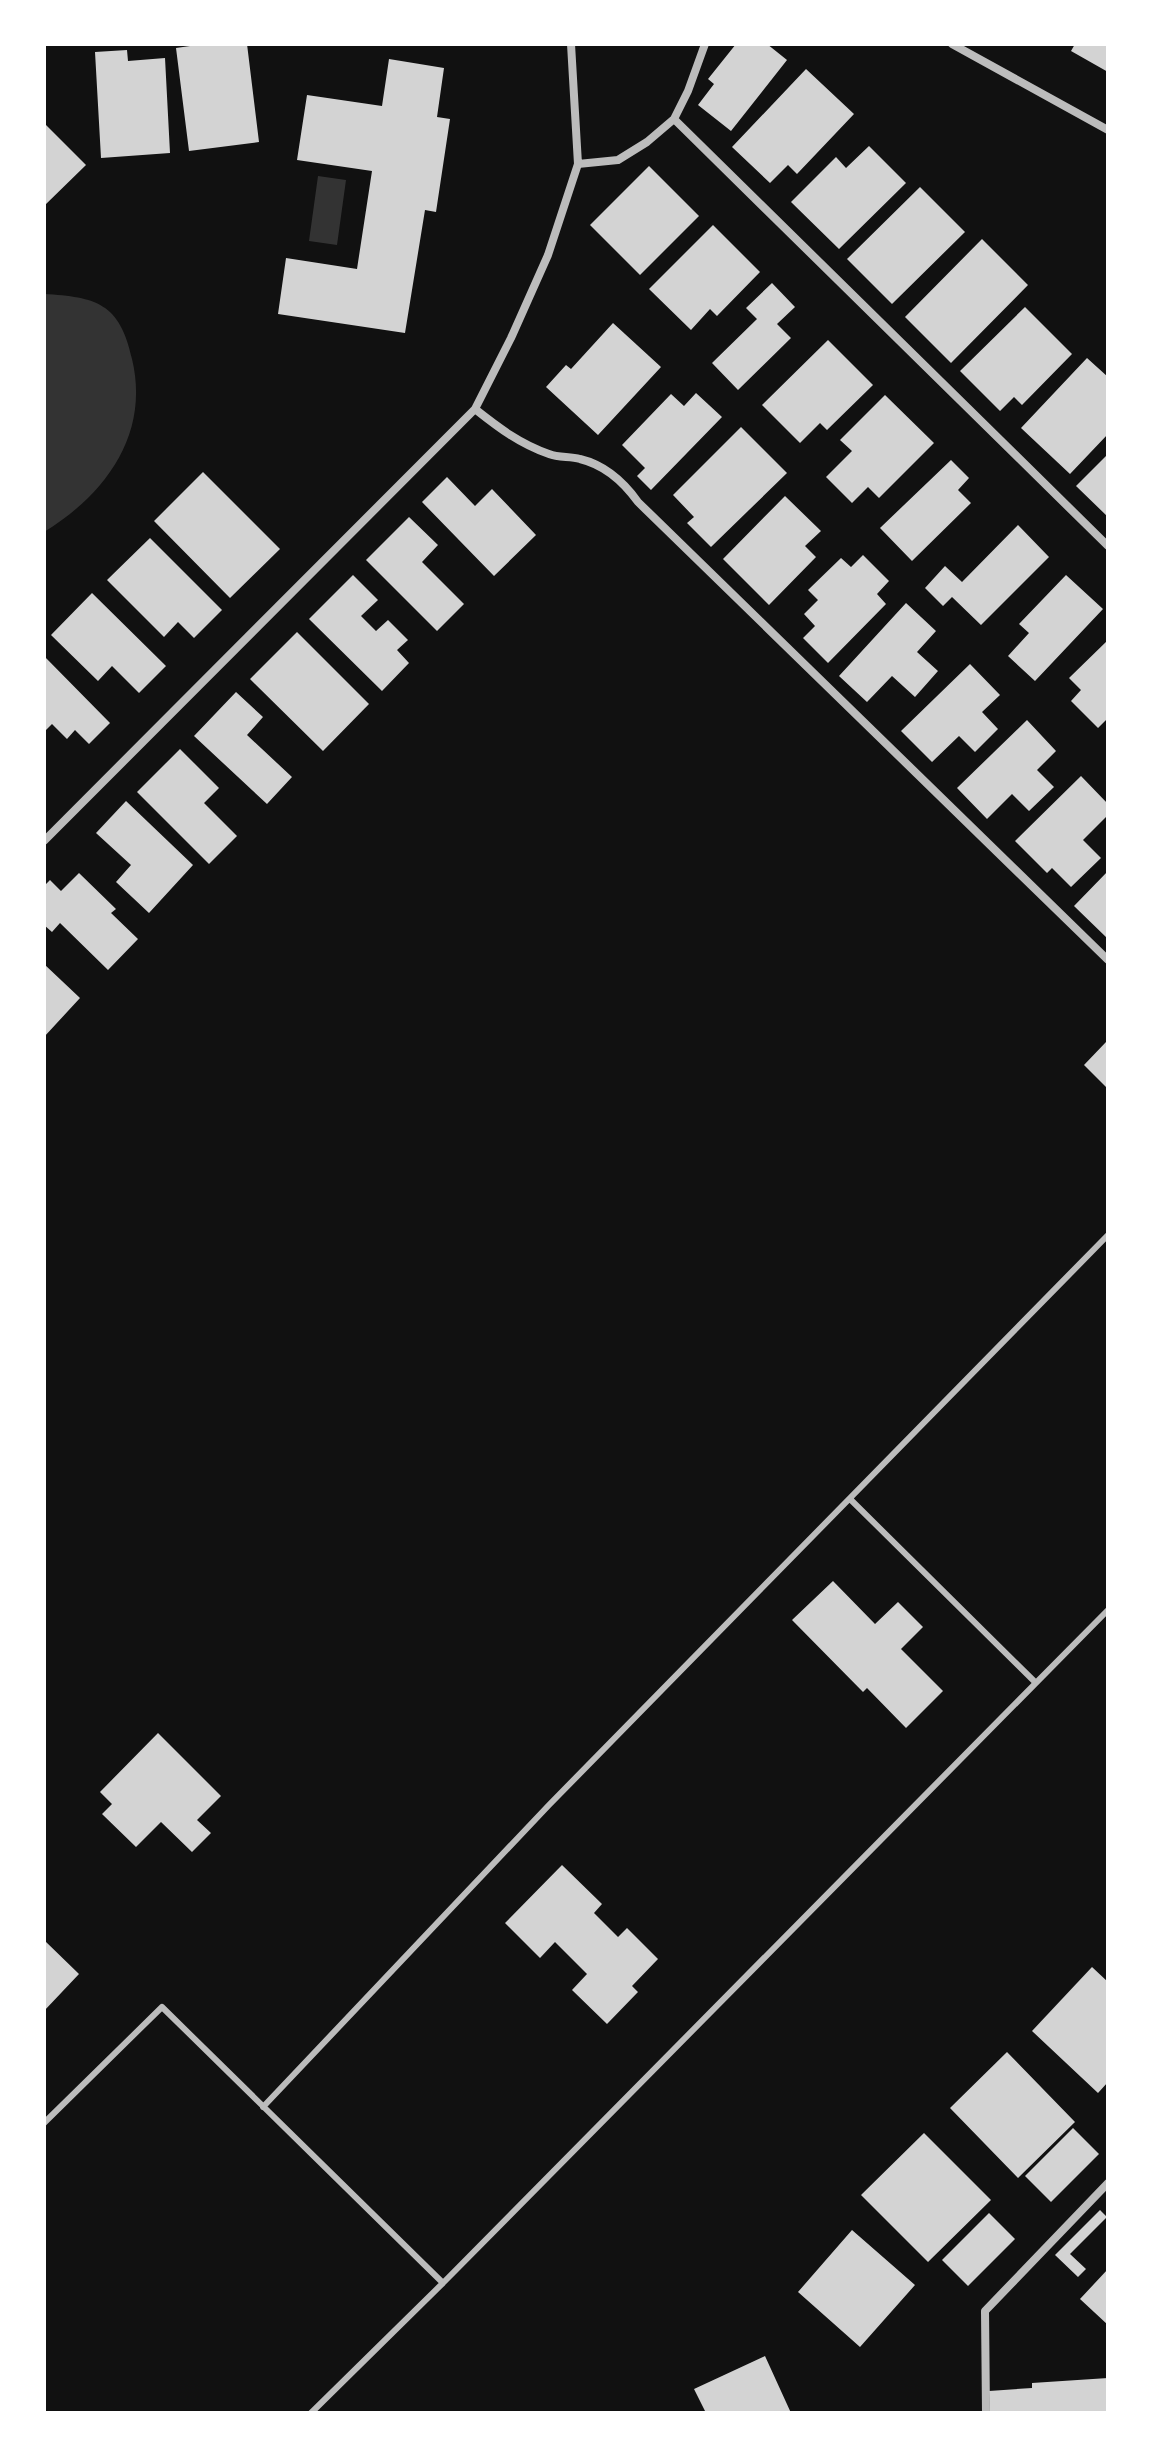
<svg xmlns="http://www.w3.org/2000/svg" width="1152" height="2457" font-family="'Exo 2',sans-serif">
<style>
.water{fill:#333}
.building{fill:#d3d3d3}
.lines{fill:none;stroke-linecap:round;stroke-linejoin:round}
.service{stroke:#bcbcbc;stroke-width:6}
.minor{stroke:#bcbcbc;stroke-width:8}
</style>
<rect width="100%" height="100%" fill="#111"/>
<path class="water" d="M318,176L346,180L337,245L309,241Z
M44,294C96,297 120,303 132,359C150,434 106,494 44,532Z"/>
<path class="building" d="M204,44H247L259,142L189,151L176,48Z
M736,44H767L787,60L731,131L698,105L714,84L708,79Z
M1075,44H1108V72L1071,51Z
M127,50L128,61L165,58L170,153L101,158L95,52Z
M389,59L444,68L437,117L450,119L436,212L425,210L405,333L278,314L286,258L357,269L372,171L297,160L307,95L382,106Z
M806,69L854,114L797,174L788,165L770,183L732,147Z
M44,123L86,165L44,206Z
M869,146L906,183L839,249L791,202L836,157L846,168Z
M649,166L699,216L640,275L590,225Z
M920,187L965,232L892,304L847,259Z
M713,225L760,272L717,316L710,309L691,330L649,289Z
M982,239L1028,285L951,363L905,317Z
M772,283L795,307L777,324L791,338L738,390L712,363L757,319L746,308Z
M1025,307L1072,354L1022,405L1014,397L1000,411L960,371Z
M613,323L661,367L598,435L546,387L566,365L571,369Z
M828,340L873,385L827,430L820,423L800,443L762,405Z
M1087,358L1108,377V434L1070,474L1021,428Z
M696,393L722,417L651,490L637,476L645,468L622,445L671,394L684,406Z
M885,395L934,443L879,498L868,487L852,503L826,477L852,451L840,440Z
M741,427L787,473L711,547L687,523L694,517L673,495Z
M1108,454V517L1076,486Z
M951,460L969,478L958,490L971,503L912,561L880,528Z
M203,472L280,549L230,598L154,521Z
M447,477L475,506L492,489L536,535L494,576L422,502Z
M785,496L821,531L805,546L816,557L769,605L723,559Z
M409,517L438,545L422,562L464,604L437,631L366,560Z
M1018,525L1049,557L981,625L952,597L943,606L925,588L945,566L962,582Z
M150,538L222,610L194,638L178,622L164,637L107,580Z
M863,555L889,581L877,594L886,604L828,663L803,638L815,626L804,614L818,600L808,590L841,558L851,567Z
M353,575L378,600L361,616L376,631L388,620L408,640L397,650L409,663L382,691L309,619Z
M1066,575L1103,609L1035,681L1008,656L1029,633L1019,624Z
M92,593L166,666L139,693L112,666L98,681L51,635Z
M906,603L936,631L917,652L938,671L915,697L892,676L867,702L839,676Z
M297,632L369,704L323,751L250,679Z
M1108,640V718L1098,728L1071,701L1081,690L1069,678Z
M44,656L110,723L89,744L75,730L67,739L52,724L44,732Z
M970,664L1000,695L982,712L998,729L975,752L959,736L932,762L901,731Z
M236,692L263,717L247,735L292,777L267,804L194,736Z
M1027,720L1056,751L1037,770L1054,787L1029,811L1012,794L987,819L957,788Z
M180,749L219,788L204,803L237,836L209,864L137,792Z
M1081,776L1108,804V815L1083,840L1101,858L1071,887L1052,868L1047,873L1015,841Z
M126,801L193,865L149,913L116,882L131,865L96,833Z
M1108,871V939L1074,906Z
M79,873L116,909L111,913L138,939L108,970L60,923L52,932L44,925V886L50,880L61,891Z
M44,964L80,998L44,1037Z
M1106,1042L1108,1044V1089L1084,1065Z
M833,1581L875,1624L898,1602L923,1627L901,1649L943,1691L906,1728L867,1688L863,1692L792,1620Z
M158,1733L221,1796L197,1820L211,1833L192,1852L161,1822L136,1847L102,1814L112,1804L100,1792Z
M562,1865L602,1904L594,1913L618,1937L627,1928L658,1959L632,1986L638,1992L607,2024L572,1990L587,1974L555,1942L540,1958L505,1923Z
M44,1940L79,1974L44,2011Z
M1092,1967L1108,1982V2082L1098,2093L1032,2031Z
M1007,2052L1075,2122L1018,2178L950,2108Z
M1073,2128L1099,2154L1051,2202L1025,2176Z
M924,2133L991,2200L928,2262L861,2195Z
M1100,2210L1107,2217L1070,2254L1086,2269L1078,2277L1055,2255Z
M989,2213L1015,2239L968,2286L942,2260Z
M852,2230L915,2285L860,2347L798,2292Z
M1108,2269V2325L1080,2299Z
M765,2356L791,2413H706L694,2389Z
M1108,2378V2413H990L989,2391L1032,2388V2383Z"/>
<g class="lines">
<path class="service" d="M850,1499L1036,1683
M263,2107L549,1805L1108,1235
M44,2123L162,2007L443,2283L311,2413
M443,2283L1108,1610"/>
<path class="minor" d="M952,44L1108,130
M674,119L1108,546
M578,164L618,160L647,142L674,119L688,91L705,44
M475,409C499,428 520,444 549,454C559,458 570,456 580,459C605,465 623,481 638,502L1108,960
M44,841L475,409L511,338L548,255L578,164L571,44
M986,2413L985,2311L1108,2183"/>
</g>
<rect width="1152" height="2457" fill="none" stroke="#ffffff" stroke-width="92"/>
</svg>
